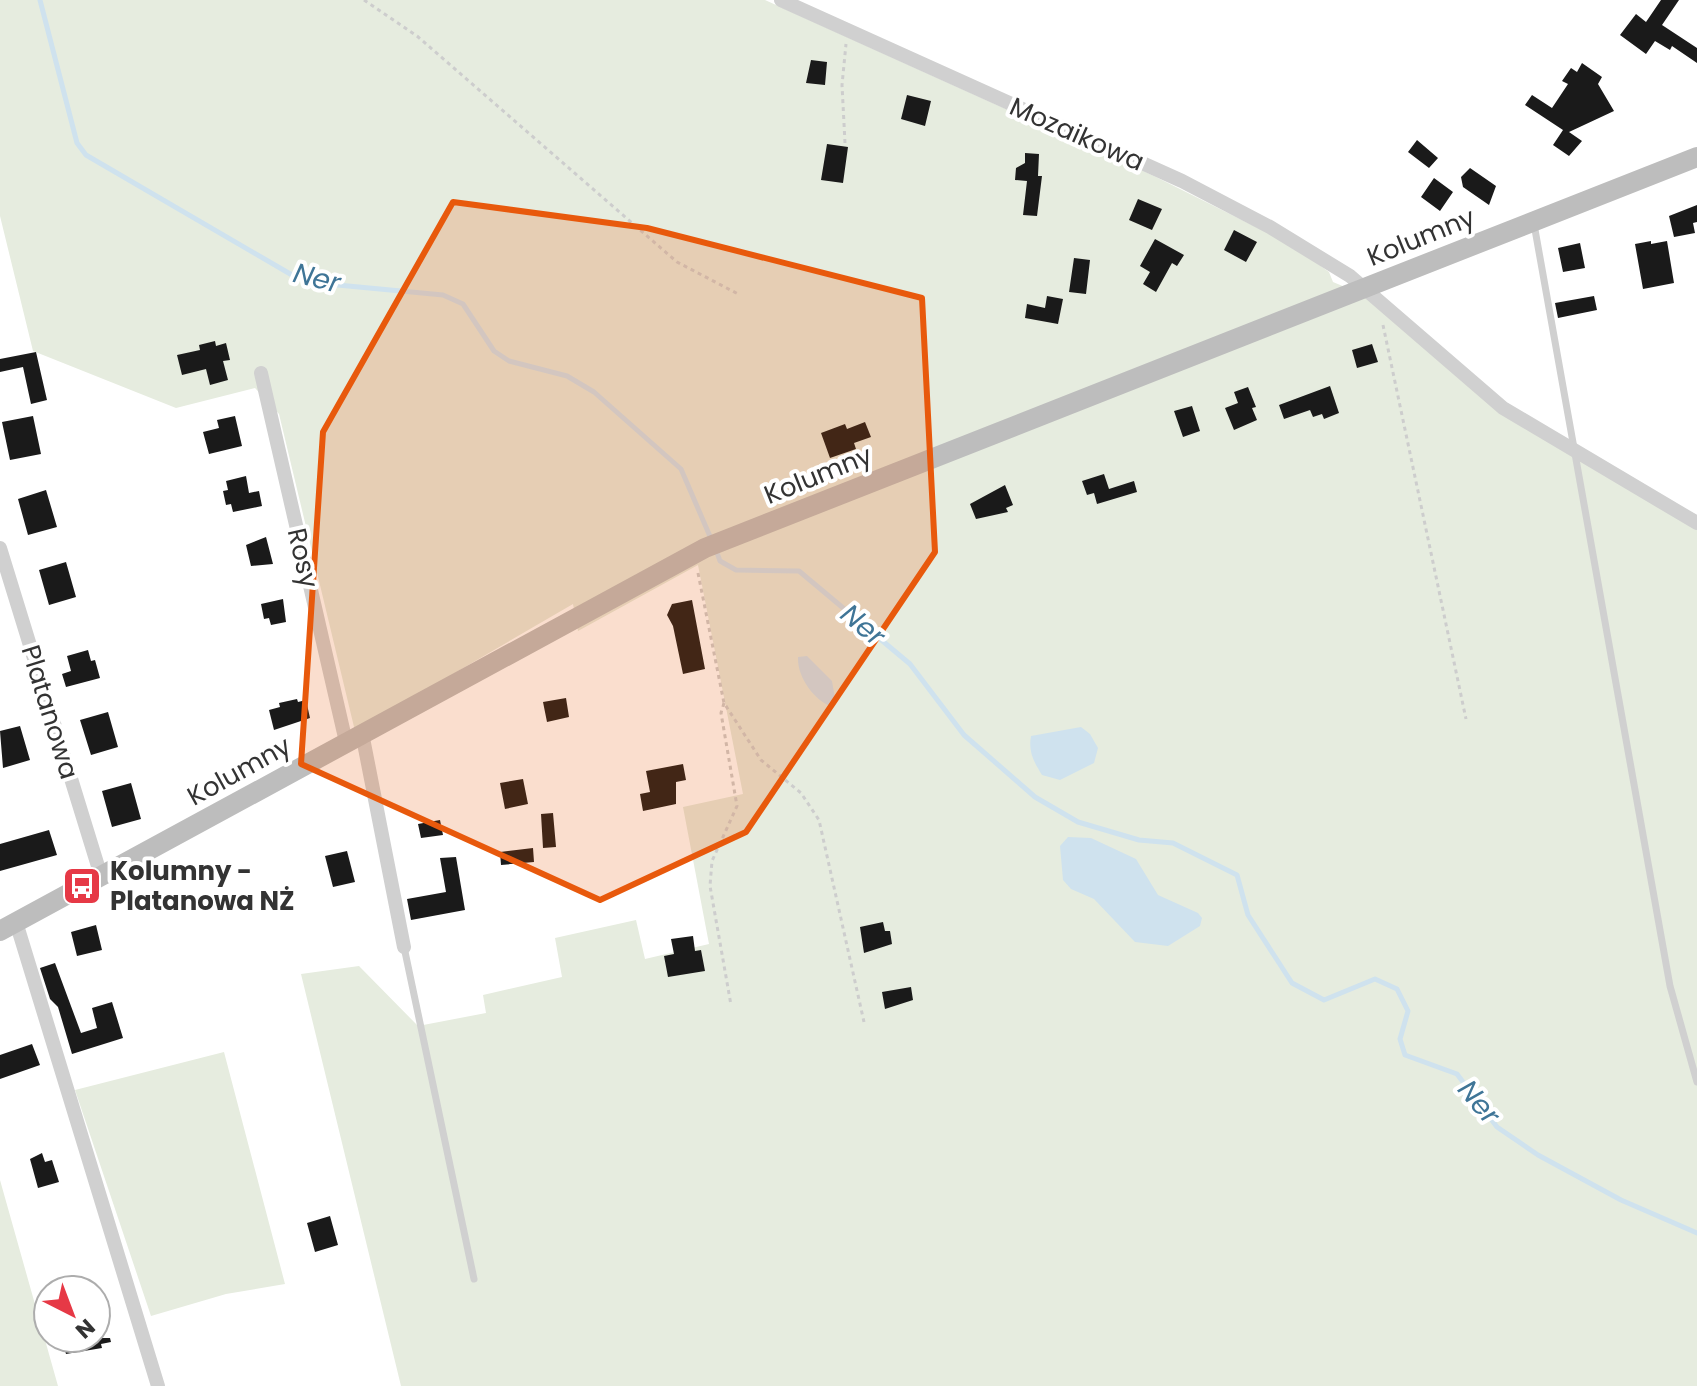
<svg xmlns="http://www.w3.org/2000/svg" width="1697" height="1386" font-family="Poppins,sans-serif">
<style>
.green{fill:#e6ecdf}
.water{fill:#cfe2ee}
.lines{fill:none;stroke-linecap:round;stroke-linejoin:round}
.stream{stroke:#cfe2ee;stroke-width:5}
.building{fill:#1a1a1a}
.path{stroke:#cdcdcd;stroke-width:3;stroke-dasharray:4 4;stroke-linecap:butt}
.lane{stroke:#d0d0d0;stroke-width:7}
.street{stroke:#d0d0d0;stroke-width:14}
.secondary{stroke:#bdbdbd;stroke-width:20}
.marked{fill:#e8590c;fill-opacity:0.2;stroke:#e8590c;stroke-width:6;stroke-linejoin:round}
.labels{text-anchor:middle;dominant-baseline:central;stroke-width:8;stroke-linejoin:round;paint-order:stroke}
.street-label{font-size:26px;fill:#333;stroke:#fff}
.poi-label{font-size:26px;font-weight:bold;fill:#333;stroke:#fff;text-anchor:start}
.water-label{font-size:28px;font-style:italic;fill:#3f7597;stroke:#fff}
</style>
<rect width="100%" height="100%" fill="#fff"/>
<path class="green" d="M0,0H765L1154,176L1292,245L1329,272L1333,282L1376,300L1481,394L1697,526V1386H401L301,974L359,966L418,1026L486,1013L483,995L562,977L555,938L636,920L645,959L709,944L683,807L743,794L698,565L578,631L573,604L355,731L279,414L255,388L176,408L33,351L0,216Z
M224,1052L285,1284L226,1294L151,1316L75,1090Z
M0,1180L58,1386H0Z"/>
<path class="water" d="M807,656L832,681L836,704L832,707C814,700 797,677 798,657Z
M1081,727L1090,734L1098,748L1094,763L1060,780L1042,775C1034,762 1028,752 1031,736Z
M1068,837L1091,838L1136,859L1158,895L1198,913L1202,918L1200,926L1168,946L1135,942L1094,899L1071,889L1063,880L1060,846Z"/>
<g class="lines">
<path class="stream" d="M40,0L77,143L86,155L292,275L327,284L443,295L463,304L494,351L509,361L567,376L594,392L681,469L712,541
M716,550L720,561L736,570L799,571L910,664L964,735L1035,797L1078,822L1139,840L1173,843L1237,875L1248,915L1292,983L1324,1000L1375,979L1397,989L1408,1011L1400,1039L1405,1055L1457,1074L1497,1127L1538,1155L1621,1200L1697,1233"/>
</g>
<path class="building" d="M1661,0H1679L1662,25L1697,48V63L1672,46L1670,50L1655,41L1646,54L1620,35L1636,14L1646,22Z
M811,60L827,62L825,85L806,83Z
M1582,63L1602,77L1598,84L1614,111L1569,132L1582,141L1569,156L1553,145L1563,130L1525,105L1532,95L1552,108L1568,84L1562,81L1571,68L1577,72Z
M907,95L931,101L925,126L901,119Z
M1417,140L1438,158L1429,168L1408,152Z
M827,144L848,147L843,183L821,180Z
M1025,153L1039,154L1038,176H1042L1037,216L1023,215L1027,181L1015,180L1016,168L1025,163Z
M1470,168L1496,186L1489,205L1463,187L1461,177Z
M1434,178L1453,192L1440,211L1421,197Z
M1138,199L1162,209L1152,230L1129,220Z
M1697,205V222L1693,223L1695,233L1674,237L1669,216Z
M1234,230L1257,242L1246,262L1224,250Z
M1155,239L1184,255L1177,266L1172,263L1156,292L1143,284L1150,272L1140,266Z
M1651,241V244L1667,241L1674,283L1643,289L1635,244Z
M1580,243L1585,268L1563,272L1558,248Z
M1074,258L1090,260L1086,294L1069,292Z
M1047,296L1063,299L1058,324L1025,318L1027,304L1045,308Z
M1594,296L1597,310L1558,318L1555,303Z
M215,341L216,346L226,343L230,360L223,361L228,380L210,385L206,369L182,375L177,355L200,350L199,345Z
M1372,344L1378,362L1357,368L1352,350Z
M36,352L47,400L31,404L23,367L0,372V359Z
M1330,386L1339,413L1324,419L1322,414L1313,417L1310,410L1284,419L1279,405Z
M1248,387L1256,407L1252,408L1257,420L1234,430L1225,408L1238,403L1234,392Z
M1192,406L1200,431L1183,437L1174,411Z
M33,416L41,454L10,460L2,422Z
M235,416L242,446L209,454L203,432L219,428L217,420Z
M865,422L871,437L854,443L856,449L830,458L821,433L845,424L847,429Z
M1104,474L1109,489L1134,481L1137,492L1097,504L1094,493L1087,495L1082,481Z
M246,476L249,493L259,491L262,506L233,512L231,504L226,505L223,491L228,490L226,481Z
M1005,485L1013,505L1006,508L1008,512L976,519L970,504Z
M46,490L57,527L28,535L18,499Z
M266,537L273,564L251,566L246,545Z
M66,562L76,597L49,605L39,570Z
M283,599L286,622L271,625L269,618L264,619L261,604Z
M692,600L705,669L683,674L673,626L667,615L672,604Z
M88,650L91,661L95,660L100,678L66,687L62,674L71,671L67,656Z
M566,698L569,717L547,722L543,702Z
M297,699L298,702L306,700L310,718L274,730L269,710L280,707L279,703Z
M108,712L118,747L91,755L80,720Z
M20,726L30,760L3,768L0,731Z
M683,764L686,780L676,782V804L643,811L640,794L650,792L646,771Z
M523,779L528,804L505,809L500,783Z
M131,783L141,819L112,827L102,791Z
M553,813L556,847L543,848L541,814Z
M440,820L443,835L421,838L418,824Z
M49,830L57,855L0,871V844Z
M533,848L534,862L501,865L500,852Z
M347,851L355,882L333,887L325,856Z
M456,857L465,910L411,920L407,899L446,892L440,858Z
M883,922L885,931H890L892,944L864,953L860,927Z
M96,925L102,950L77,956L71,932Z
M693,936L695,951L701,950L705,971L668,977L664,956L674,954L671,939Z
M55,963L81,1033L97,1028L92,1008L112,1002L123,1038L72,1054L58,1007L50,999L40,968Z
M911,987L913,1000L885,1009L882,992Z
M32,1044L40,1065L0,1079V1055Z
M42,1153L45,1162L52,1160L59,1182L38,1188L30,1159Z
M330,1216L338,1245L315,1252L307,1223Z
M80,1338H110L111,1342L101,1344L102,1348L66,1354L63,1343Z"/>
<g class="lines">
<path class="path" d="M364,0L417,36L677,262L740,295
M845,143L842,85L846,44
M1383,325L1466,719
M698,573L724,703L761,760L801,793L819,820L864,1022
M724,703L721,713L737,806L712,861L710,886L731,1005"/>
<path class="lane" d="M1534,224L1670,986L1697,1082
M404,947L474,1279"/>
<path class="street" d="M781,0L1182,181L1270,227L1350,276L1503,408L1697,523
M261,373L346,742
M0,548L101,876
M362,733L404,947
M16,922L158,1386"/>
<path class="secondary" d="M0,931L705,548L1697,157"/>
</g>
<path class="marked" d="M453,202L647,228L922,298L935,552L746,832L600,900L301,764L323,432Z"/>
<defs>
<symbol id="bus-square" viewBox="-11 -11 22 22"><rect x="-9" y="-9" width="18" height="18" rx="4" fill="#e63946" stroke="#fff"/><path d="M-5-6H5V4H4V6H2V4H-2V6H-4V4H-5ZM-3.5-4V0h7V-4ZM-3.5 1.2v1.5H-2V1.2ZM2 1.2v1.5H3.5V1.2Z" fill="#fff"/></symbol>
</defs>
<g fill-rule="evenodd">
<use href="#bus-square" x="60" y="864" width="44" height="44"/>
</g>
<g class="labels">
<g class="street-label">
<text transform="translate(1077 134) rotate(24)">Mozaikowa</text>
<text transform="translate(1421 237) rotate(-22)">Kolumny</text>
<text transform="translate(818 475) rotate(-22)">Kolumny</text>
<text transform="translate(303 558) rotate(77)">Rosy</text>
<text transform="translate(50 712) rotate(73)">Platanowa</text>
<text transform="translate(239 771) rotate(-29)">Kolumny</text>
</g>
<g class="poi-label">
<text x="110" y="871">Kolumny -<tspan x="110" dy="30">Platanowa NŻ</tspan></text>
</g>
<g class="water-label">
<text transform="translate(317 278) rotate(14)">Ner</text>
<text transform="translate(863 625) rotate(40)">Ner</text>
<text transform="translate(1479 1102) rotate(50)">Ner</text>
</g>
</g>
<g transform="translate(72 1314) rotate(138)"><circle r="38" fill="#ffffff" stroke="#adadad" stroke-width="2"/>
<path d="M0-6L14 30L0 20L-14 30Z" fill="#e63946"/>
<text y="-12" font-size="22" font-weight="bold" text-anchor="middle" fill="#333333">N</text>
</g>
</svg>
